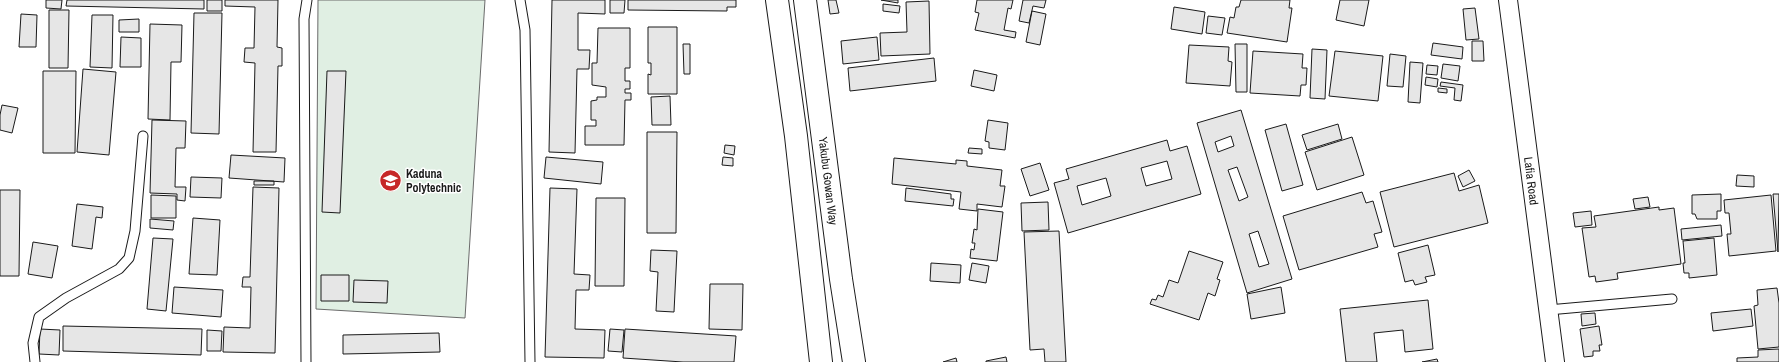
<svg xmlns="http://www.w3.org/2000/svg" width="1779" height="362" font-family="'Archivo Narrow',sans-serif">
<style>
.green{fill:#e0efe3;stroke:#6a6a6a}
.building{fill:#e6e6e6;stroke:#1a1a1a;fill-rule:evenodd}
.lines{fill:none;stroke-linecap:round;stroke-linejoin:round}
.lane-casing{stroke:#1a1a1a;stroke-width:11}
.street-casing{stroke:#1a1a1a;stroke-width:20}
.secondary-casing{stroke:#1a1a1a;stroke-width:24}
.lane{stroke:#fff;stroke-width:9}
.street{stroke:#fff;stroke-width:18}
.secondary{stroke:#fff;stroke-width:22}
.labels{text-anchor:middle;dominant-baseline:central;stroke-width:3;stroke-linejoin:round;paint-order:stroke}
.poi-label{font-size:12px;font-weight:bold;fill:#1a1a1a;stroke:#fff;text-anchor:start}
.street-label{font-size:12px;fill:#1a1a1a;stroke:#fff}
</style>
<rect width="100%" height="100%" fill="#fff"/>
<path class="green" d="M318,0H485L465,318L316,309Z"/>
<path class="building" d="M46,0H62L61,9L46,8Z
M67,0H204V9L66,6Z
M207,0H222V11H207Z
M225,0H278L277,47L282,48V66H278L276,152H253L255,63L244,62L245,48H254L255,7L225,6Z
M552,0H605V14L578,13V50H590L589,69H577L575,153L549,152Z
M610,0H625L624,13H610Z
M628,0H736V7H727V11L628,10Z
M828,0H836L839,13L830,14Z
M881,0H898V3Z
M977,0H1013L1011,9L1008,8L1004,30L1016,32L1015,38L975,30L979,13L975,12Z
M1023,0H1046L1044,8L1033,6L1029,23L1019,21Z
M1241,0H1290L1289,8H1292L1287,42L1227,33L1230,17L1234,18L1236,7H1239Z
M1340,0H1369L1364,26L1336,20Z
M929,1L930,54L881,56L880,33L907,32L906,2Z
M883,4L900,6L899,13L883,11Z
M1174,7L1205,12L1202,34L1171,29Z
M1475,8L1479,39L1466,40L1463,9Z
M49,10H69L68,68H49Z
M1032,11L1046,14L1040,45L1026,42Z
M194,13H222L219,134L191,133Z
M21,14L37,15L36,47H19Z
M92,15H113L112,68L90,67Z
M1208,16L1225,18L1222,35L1206,33Z
M139,19V32H119V20Z
M150,24L182,25L181,62H171L170,120L148,119Z
M648,27H677V94H648V74L651,75V63H648Z
M598,28H630V68H625V81H630V89H625V93H631V100H625L624,145H585V126H596V120H591V101L597,100V97H606V87L592,85V63H597Z
M121,37L141,38V67H120Z
M877,37L879,60L843,64L841,41Z
M1472,41H1483L1484,61H1472Z
M1433,43L1463,47L1462,59L1431,55Z
M683,44H690V74H684Z
M1235,44H1247V92H1236Z
M1189,45L1229,47L1228,61L1232,62L1230,86L1186,83Z
M1312,49L1327,50L1325,99L1310,98Z
M1253,51L1303,54L1302,68H1307L1306,85H1301L1300,96L1250,93Z
M1335,51L1383,56L1378,101L1329,96Z
M1390,54L1406,56L1403,87L1387,86Z
M934,58L936,81L850,91L848,68Z
M1410,62L1423,63L1420,103L1408,102Z
M1443,64L1460,66L1458,81L1441,78Z
M1427,65L1438,66L1437,75L1426,74Z
M83,69L116,72L109,155L77,152Z
M974,70L997,75L994,91L971,86Z
M43,71H76L75,153H43Z
M327,71H346L340,213L322,212Z
M1426,77L1438,79L1437,87L1425,85Z
M1441,82L1463,85L1461,101L1454,100L1455,88L1440,86Z
M1438,88L1447,89V93L1438,92Z
M670,96L671,125H652L651,97Z
M2,105L18,108L12,133L0,130V115Z
M1241,110L1292,279L1247,293L1197,123ZM1231,136L1234,146L1218,152L1215,142ZM1237,167L1248,197L1239,201L1228,170ZM1258,231L1269,264L1259,267L1249,234Z
M152,120L186,121L185,148H176L175,187H186L185,201L177,200V194L150,193Z
M988,120L1008,123L1005,150L989,148V142L985,141Z
M1286,124L1303,185L1282,191L1265,130Z
M1338,124L1342,139L1307,150L1302,135Z
M647,132H677L676,233H647Z
M1352,137L1364,175L1317,190L1305,152Z
M1167,140L1170,151L1187,146L1201,194L1068,233L1054,183L1069,179L1066,169ZM1167,161L1172,179L1146,186L1141,168ZM1106,178L1111,196L1082,205L1077,186Z
M725,145L735,146L734,155L724,153Z
M969,148L982,149V154L968,153Z
M231,155L285,158L284,182L229,178Z
M546,157L603,162L601,184L544,178Z
M723,157L733,158V166L722,165Z
M894,158L956,164V160L967,161V166L1002,170L1000,186H1005L1002,207L977,204V211L959,209L961,192L892,184Z
M1040,163L1049,190L1030,196L1021,169Z
M1469,170L1475,181L1463,187L1458,176Z
M1454,173L1459,191L1479,185L1488,223L1394,247L1380,192Z
M1737,175L1754,176V187L1736,186Z
M191,177L222,178L221,198L190,197Z
M254,181H274V185H254Z
M253,187L279,188L275,353L223,352L224,327L250,328L251,287H242L243,277H250Z
M550,188L577,189L574,274L590,275L589,290H576L575,329L605,330L604,358L545,357Z
M906,188L951,194V199H954L953,206L905,201Z
M0,190H20L19,276H0Z
M1362,192L1366,203L1373,201L1382,232L1374,234L1378,247L1299,270L1283,216Z
M1721,194V211H1717V219H1697L1695,214H1692V195Z
M1773,194H1779L1778,252Z
M151,195L176,196V218H151Z
M1771,195L1776,251L1729,256L1727,234H1731L1729,213H1725L1724,200Z
M1648,197L1650,207L1635,209L1633,199Z
M596,198H625L624,286H595Z
M1048,202L1049,230L1022,231L1021,203Z
M77,204L103,207L102,218L96,217L92,249L72,246Z
M1659,207V210L1674,208L1681,264L1617,273L1618,279L1596,282L1595,276L1589,277L1582,228L1596,227L1594,216Z
M978,209L1003,212L997,261L970,258L971,249L974,250L975,243H972L974,229L977,230Z
M1591,211L1592,225L1575,227L1573,213Z
M193,218L220,220L217,275L189,274Z
M150,219L174,221L173,230L150,228Z
M1721,225L1722,236L1682,240L1681,229Z
M1059,231L1066,362H1045L1044,349L1030,350L1024,232Z
M153,238L173,239L166,311L147,309Z
M1714,238L1717,275L1689,278V273H1684L1683,263H1685L1683,241Z
M33,242L58,246L52,278L28,274Z
M1428,245L1435,275L1425,277L1427,282L1415,285L1413,280L1405,282L1398,253Z
M651,250L677,251L674,312L656,311L658,272L650,271Z
M1189,251L1223,262L1217,279L1220,280L1215,296L1208,293L1199,320L1150,304L1152,299L1156,300L1158,295L1163,297L1169,280L1178,283Z
M931,263L961,265L960,283L930,281Z
M972,263L989,266L986,283L969,280Z
M321,275H349V301H321Z
M354,280L388,281L387,303L353,302Z
M710,284H743L742,330L709,329Z
M174,287L223,290L221,317L172,313Z
M1281,287L1285,313L1251,319L1247,294Z
M1777,288L1779,303V347L1758,349L1754,306L1758,305L1757,290Z
M1428,300L1433,349L1405,352L1403,330L1374,333L1377,362H1346L1340,309Z
M1751,309L1753,326L1713,331L1711,313Z
M1595,313L1596,324L1582,326L1581,314Z
M63,326L202,329L201,355L63,351Z
M1599,326L1602,345H1599L1600,351H1593V356L1584,357L1580,329Z
M40,329L60,330L59,355L39,354Z
M610,329L624,330L622,352L608,351Z
M625,329L736,336L734,362H683L623,358Z
M207,330L222,331L221,351H207Z
M439,333L440,352L343,354V335Z
M1779,349V362H1737V358L1758,357V350Z
M1006,357L1007,362H986V361Z
M956,358L957,362H943Z
M1437,359L1438,362H1422Z"/>
<g class="lines">
<defs>
<path id="lane" d="M520,0L525,30L530,362
M1548,310L1672,299
M35,362L33,343L39,317L66,298L119,269L129,258L135,231L143,136
M306,362L304,19L307,0"/>
<path id="street" d="M1508,0L1555,362"/>
<path id="secondary" d="M777,0L796,136L821,362
M805,0L841,279L854,362"/>
</defs>
<use href="#lane" class="lane-casing"/>
<use href="#street" class="street-casing"/>
<use href="#secondary" class="secondary-casing"/>
<use href="#lane" class="lane"/>
<use href="#street" class="street"/>
<use href="#secondary" class="secondary"/>
</g>
<defs>
<symbol id="university-disc" viewBox="-11 -11 22 22"><circle r="9.5" fill="#c62828" stroke="#fff"/><path d="M0-5L7-2L0 1L-7-2ZM-4 1L0 2.5L4 1V4Q0 6-4 4Z" fill="#fff"/></symbol>
</defs>
<g fill-rule="evenodd">
<use href="#university-disc" x="378" y="168" width="25" height="25"/>
</g>
<g class="labels">
<g class="poi-label">
<text x="406" y="174">Kaduna<tspan x="406" dy="14">Polytechnic</tspan></text>
</g>
<g class="street-label">
<text transform="translate(828 181) rotate(83)">Yakubu Gowan Way</text>
<text transform="translate(1531 181) rotate(83)">Lafia Road</text>
</g>
</g>
</svg>
